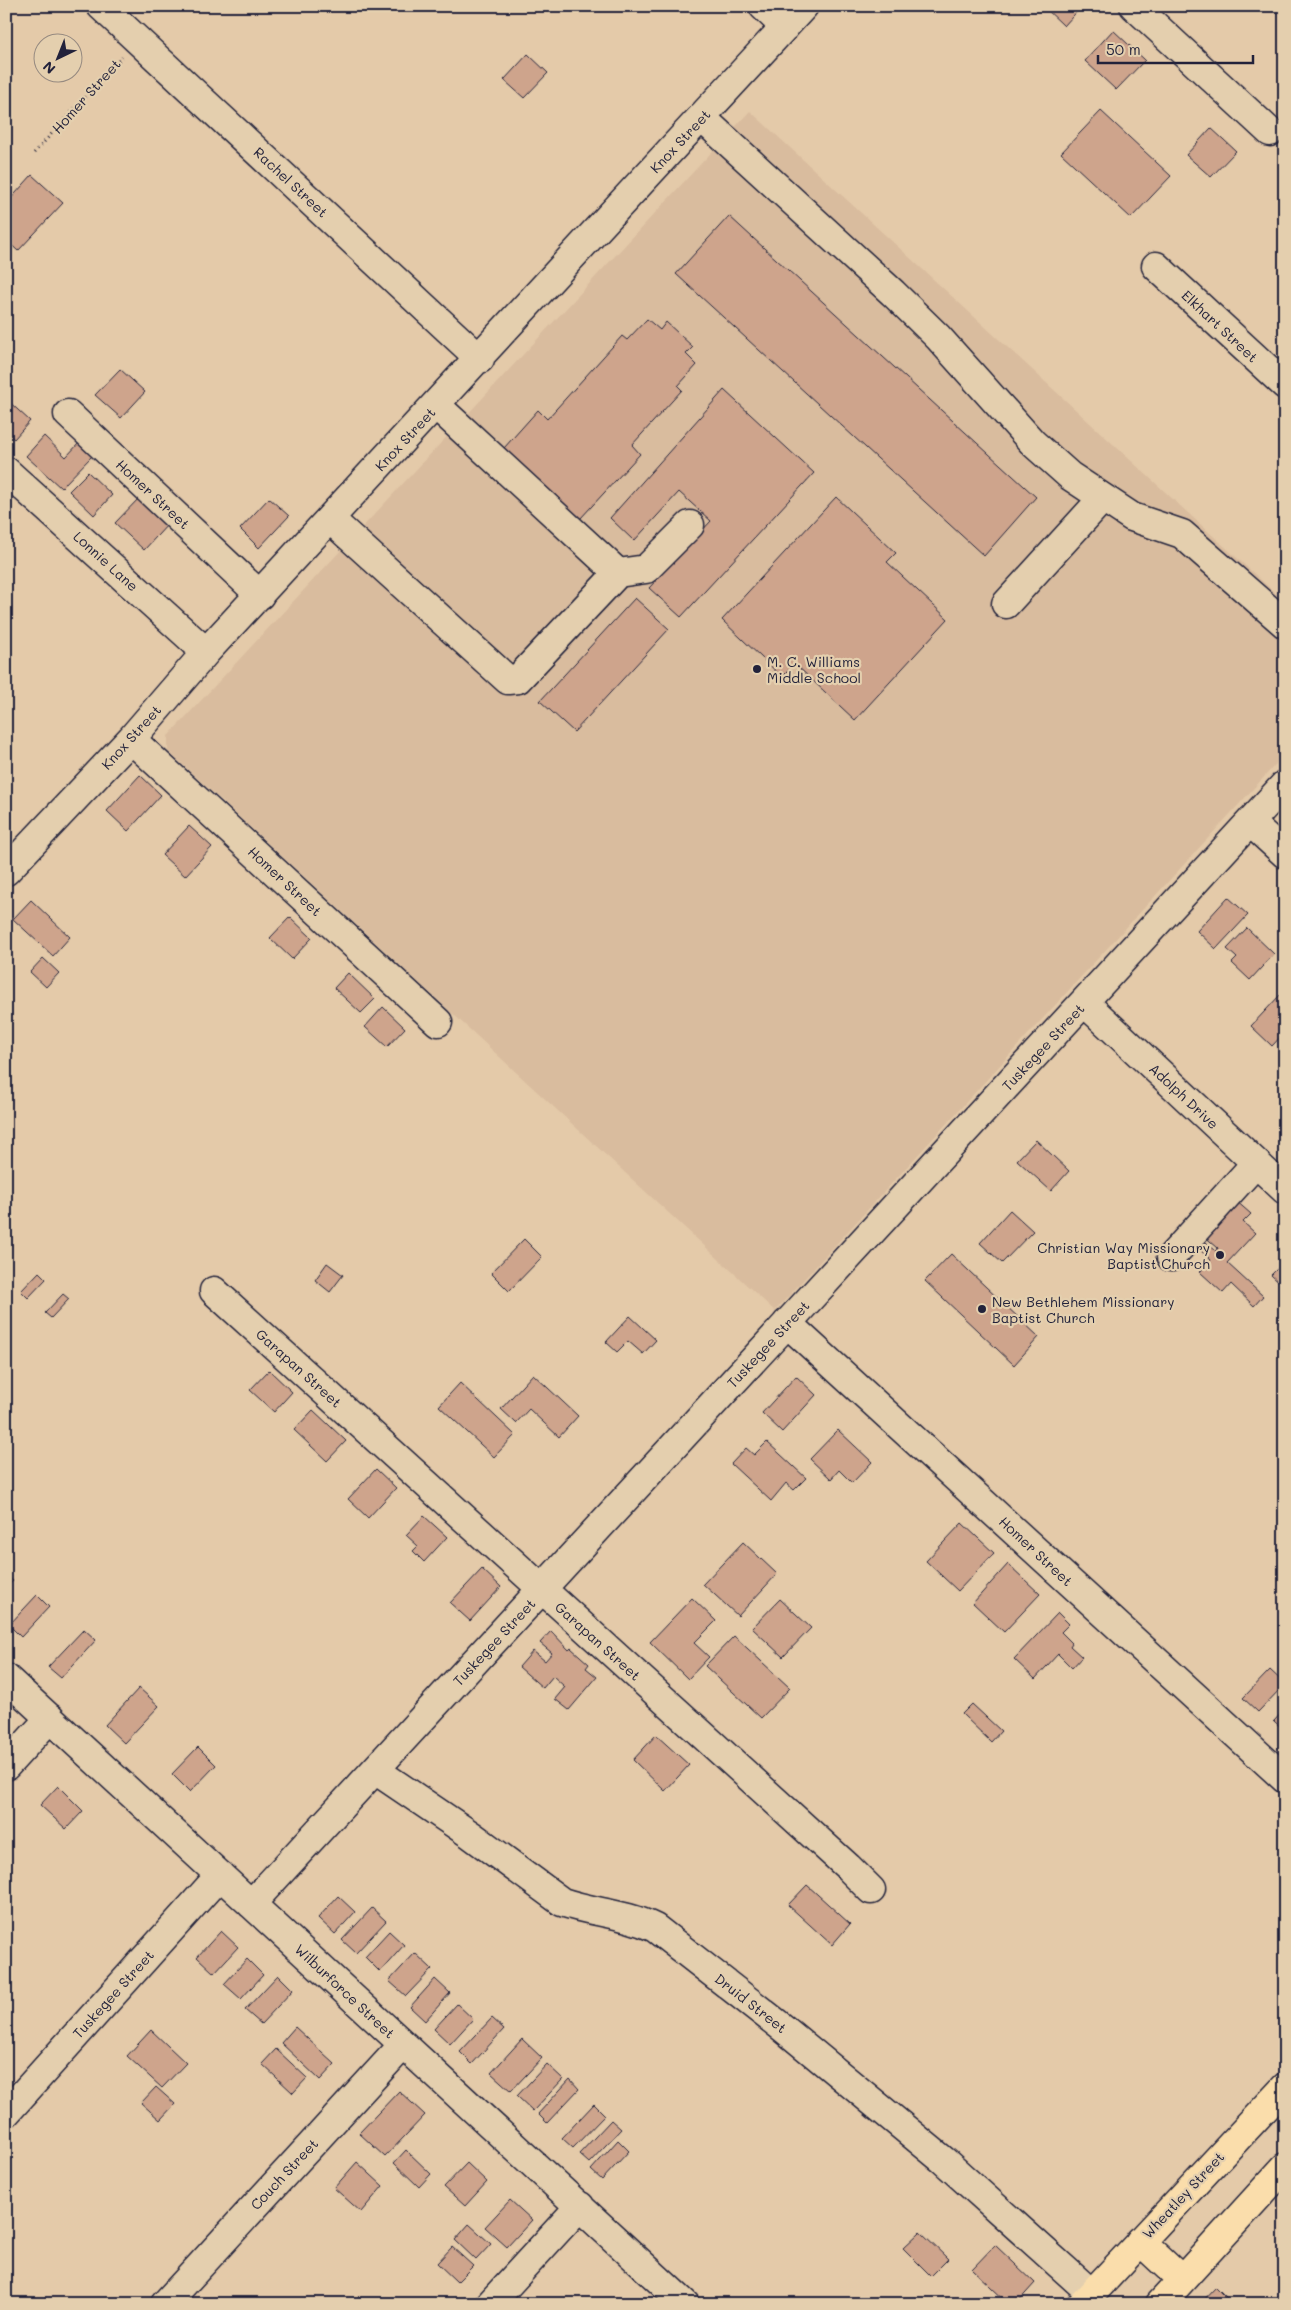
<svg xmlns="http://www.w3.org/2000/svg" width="1291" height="2310" font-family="Mali,sans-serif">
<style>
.built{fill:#d9bc9e}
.building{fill:#cea48c;stroke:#22223b}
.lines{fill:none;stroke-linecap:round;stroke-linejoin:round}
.minor-casing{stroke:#22223b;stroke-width:31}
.major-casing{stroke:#22223b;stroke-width:31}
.path{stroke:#22223b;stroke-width:3;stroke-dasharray:1 4;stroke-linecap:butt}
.minor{stroke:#e4cfae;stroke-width:28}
.major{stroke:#faddab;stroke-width:28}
.poi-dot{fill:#22223b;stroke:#e4cfae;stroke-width:2}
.labels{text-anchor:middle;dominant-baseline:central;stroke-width:4.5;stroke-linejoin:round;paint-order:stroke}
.street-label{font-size:14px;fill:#22223b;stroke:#e4cfae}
.poi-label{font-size:14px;fill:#22223b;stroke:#e4cfae;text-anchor:start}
</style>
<rect width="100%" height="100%" fill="#e4caa9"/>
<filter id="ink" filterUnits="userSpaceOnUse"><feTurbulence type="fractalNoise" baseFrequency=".02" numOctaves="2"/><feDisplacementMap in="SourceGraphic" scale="10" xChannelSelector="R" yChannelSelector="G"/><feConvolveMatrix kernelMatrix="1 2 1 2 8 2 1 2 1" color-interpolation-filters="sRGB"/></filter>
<g filter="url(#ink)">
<path class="built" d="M750,111L1285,602V754L775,1311L168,751V736Z"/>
<path class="building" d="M1043,6H1082L1064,26Z
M1113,30L1145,60L1116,90L1085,61Z
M528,54L548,73L524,98L504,80Z
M1101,111L1171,176L1131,218L1061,153Z
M1211,128L1236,151L1211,177L1186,155Z
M32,175L63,203L18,251L6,240V204Z
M729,216L1036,497L984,556L676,274Z
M647,319L660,330L666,322L693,347L686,354L697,365L678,386L682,390L632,445L640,454L580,519L504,448L538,410L547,419L622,336L627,340Z
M120,369L145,392L121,418L95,395Z
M724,390L814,473L681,617L649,588L711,521L679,492L634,541L610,518Z
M6,399L30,421L14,439L6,432Z
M44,436L66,457L80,442L93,455L61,488L26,456Z
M88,472L112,495L94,515L69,491Z
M141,496L169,523L144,550L115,523Z
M836,497L896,553L887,562L948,619L855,720L795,664L782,677L722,620Z
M269,498L289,516L259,548L240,529Z
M635,598L669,629L574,732L540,701Z
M140,775L161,795L128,831L107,811Z
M189,826L212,847L185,876L162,855Z
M1228,897L1248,915L1216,949L1197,931Z
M31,900L70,937L53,956L13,919Z
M290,917L312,938L292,959L270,938Z
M1247,928L1274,954L1250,980L1232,963L1237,958L1227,949Z
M43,958L59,973L46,987L30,972Z
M348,973L375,999L361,1013L334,988Z
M1280,995L1285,999V1032L1272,1046L1251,1026Z
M383,1007L405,1028L387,1047L365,1027Z
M1036,1140L1069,1171L1051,1191L1017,1160Z
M1235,1200L1251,1214L1243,1222L1255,1233L1227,1263L1263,1296L1254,1306L1231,1284L1223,1293L1200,1272L1211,1260L1199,1249L1206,1242L1216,1251L1218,1248L1203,1235Z
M1010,1210L1033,1231L1002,1263L980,1243Z
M524,1239L542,1257L509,1291L491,1273Z
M951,1254L1039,1337L1014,1365L925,1281Z
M1285,1261V1288L1271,1275Z
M327,1263L343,1275L330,1292L315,1280Z
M39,1272L46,1279L28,1298L21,1291Z
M63,1294L69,1299L51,1318L45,1313Z
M630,1316L656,1340L643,1354L628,1341L617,1352L606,1342Z
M269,1370L292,1392L274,1412L250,1390Z
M533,1374L578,1416L559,1437L529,1409L516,1423L501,1409Z
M796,1376L816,1395L782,1432L762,1413Z
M460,1383L515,1435L494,1457L439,1406Z
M313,1410L346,1441L327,1461L294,1430Z
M838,1430L872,1462L852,1483L839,1470L831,1479L810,1459Z
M767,1442L806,1478L794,1490L786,1483L771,1501L731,1464L746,1448L754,1455Z
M376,1469L396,1488L368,1518L348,1499Z
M424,1516L447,1537L424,1562L413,1551L418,1546L406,1535Z
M962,1523L994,1553L958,1591L926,1561Z
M743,1542L777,1574L738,1616L703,1584Z
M1008,1564L1040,1594L1004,1632L973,1603Z
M482,1569L501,1587L470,1621L450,1603Z
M6,1575L13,1581L6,1588Z
M37,1595L49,1607L21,1637L9,1625Z
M692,1598L716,1621L694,1643L709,1657L688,1679L650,1642Z
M780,1599L811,1628L783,1657L752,1628Z
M1058,1613L1069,1624L1061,1632L1072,1643L1070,1646L1082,1657L1072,1668L1058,1654L1035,1679L1014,1659Z
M84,1629L96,1640L61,1678L48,1667Z
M551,1631L569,1650L571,1648L589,1664L586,1668L597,1677L569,1710L555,1699L565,1687L553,1676L543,1688L519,1667L533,1651L545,1661L552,1653L540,1643Z
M734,1636L790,1688L761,1718L705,1666Z
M1270,1670L1285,1684L1258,1712L1243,1698Z
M139,1688L159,1706L124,1743L105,1725Z
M972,1704L1001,1731L991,1742L962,1714Z
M1285,1709V1731L1274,1721Z
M656,1735L689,1765L665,1791L633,1760Z
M198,1747L216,1765L190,1792L172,1774Z
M58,1786L83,1811L66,1829L40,1805Z
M807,1885L850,1924L832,1945L788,1905Z
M338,1896L355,1912L335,1934L318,1918Z
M372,1908L386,1921L356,1953L342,1940Z
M221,1931L238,1947L214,1973L197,1957Z
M389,1931L404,1945L380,1972L365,1957Z
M415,1953L432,1969L406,1996L389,1981Z
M247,1959L263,1975L241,1999L224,1984Z
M278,1975L293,1990L261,2024L245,2010Z
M435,1979L450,1993L425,2021L410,2007Z
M457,2004L473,2019L450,2044L434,2029Z
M492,2018L504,2029L472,2064L460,2052Z
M295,2027L335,2064L320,2080L281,2043Z
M151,2030L186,2063L162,2088L127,2056Z
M522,2039L542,2058L511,2091L491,2073Z
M276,2049L307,2078L293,2093L262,2064Z
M547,2064L563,2079L533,2111L517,2096Z
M570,2079L579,2089L547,2123L538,2114Z
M156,2087L175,2104L160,2120L141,2103Z
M399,2091L425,2115L385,2157L359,2133Z
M594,2104L605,2115L573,2148L562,2138Z
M611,2120L621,2129L589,2163L579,2154Z
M618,2140L629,2151L602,2180L591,2170Z
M406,2150L431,2174L419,2187L394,2163Z
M357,2162L383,2186L361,2212L334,2188Z
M467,2163L487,2182L465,2206L444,2187Z
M510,2200L532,2220L507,2247L485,2227Z
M469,2224L491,2244L476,2260L455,2240Z
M920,2232L948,2259L931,2276L903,2248Z
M995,2245L1035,2283L1016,2304H1009L972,2269Z
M452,2247L473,2266L457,2282L437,2263Z
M1216,2287L1233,2304H1200Z"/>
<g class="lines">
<defs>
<path id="minor" d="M101,6L480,359
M763,6L785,27
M1134,6L1270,132
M702,118L893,293L938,337L1033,443L1070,476L1132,517L1182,534L1285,624
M1156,266L1285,385
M68,414L260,595
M6,471L206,652
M330,519L508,680L518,679L618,573L436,405
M618,573L646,569L690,525
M1006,604L1102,499
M131,739L438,1022
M1250,822L1285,854
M6,871L131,739L206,652L804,6
M1084,1002L1285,1190
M1171,1257L1256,1163
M214,1291L848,1867L871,1890
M787,1323L1285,1779
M6,1678L685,2304
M6,1766L50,1718
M375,1770L471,1835L562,1902C594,1913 624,1913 655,1928L783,2028L943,2160L1091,2293
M251,1904L1285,784
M6,2113L220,1875
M165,2304L403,2045
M490,2304L580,2206"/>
<path id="major" d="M1140,2241L1182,2280
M1082,2304L1285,2087
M1160,2304L1285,2167"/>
</defs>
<use href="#minor" class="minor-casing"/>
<use href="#major" class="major-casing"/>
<path class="path" d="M34,153L122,57"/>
<use href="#minor" class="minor"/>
<use href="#major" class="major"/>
</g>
</g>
<g class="poi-dot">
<circle cx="757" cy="669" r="5"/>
<circle cx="1220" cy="1255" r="5"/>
<circle cx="982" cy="1309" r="5"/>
</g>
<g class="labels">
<g class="street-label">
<text transform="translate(86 96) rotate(-48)">Homer Street</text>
<text transform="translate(680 141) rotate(-47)">Knox Street</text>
<text transform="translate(291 182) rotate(43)">Rachel Street</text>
<text transform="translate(1220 326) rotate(43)">Elkhart Street</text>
<text transform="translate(405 439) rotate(-47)">Knox Street</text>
<text transform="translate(153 494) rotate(43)">Homer Street</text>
<text transform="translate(106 561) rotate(42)">Lonnie Lane</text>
<text transform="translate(131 737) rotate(-48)">Knox Street</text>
<text transform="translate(285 881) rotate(43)">Homer Street</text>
<text transform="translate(1043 1047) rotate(-47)">Tuskegee Street</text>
<text transform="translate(1184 1096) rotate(43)">Adolph Drive</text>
<text transform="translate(768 1344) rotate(-47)">Tuskegee Street</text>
<text transform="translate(299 1368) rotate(42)">Garapan Street</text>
<text transform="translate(1036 1551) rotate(43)">Homer Street</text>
<text transform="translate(598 1641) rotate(42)">Garapan Street</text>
<text transform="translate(494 1642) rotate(-47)">Tuskegee Street</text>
<text transform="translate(345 1991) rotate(43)">Wilburforce Street</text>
<text transform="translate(113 1994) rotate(-48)">Tuskegee Street</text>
<text transform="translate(751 2003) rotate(38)">Druid Street</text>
<text transform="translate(284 2174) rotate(-47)">Couch Street</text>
<text transform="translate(1183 2195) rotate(-47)">Wheatley Street</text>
</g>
<g class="poi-label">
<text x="767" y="661">M. C. Williams<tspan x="767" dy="16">Middle School</tspan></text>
<text x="1210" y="1247" text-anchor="end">Christian Way Missionary<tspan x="1210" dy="16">Baptist Church</tspan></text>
<text x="992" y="1301">New Bethlehem Missionary<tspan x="992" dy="16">Baptist Church</tspan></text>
</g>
</g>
<rect width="1291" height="2310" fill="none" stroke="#e4cfae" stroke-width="25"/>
<rect x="12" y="12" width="1266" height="2285" fill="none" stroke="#22223b" stroke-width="2" filter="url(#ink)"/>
<g transform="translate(58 58) rotate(223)"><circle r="24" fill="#e4cfae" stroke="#968a80"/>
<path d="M0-4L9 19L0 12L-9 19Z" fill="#22223b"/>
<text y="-8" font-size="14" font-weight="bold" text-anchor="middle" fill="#22223b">N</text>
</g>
<path d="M1098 55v8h155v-8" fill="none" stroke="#22223b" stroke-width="2.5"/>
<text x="1106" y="55" font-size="15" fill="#22223b" stroke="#e4cfae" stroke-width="4" paint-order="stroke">50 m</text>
</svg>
